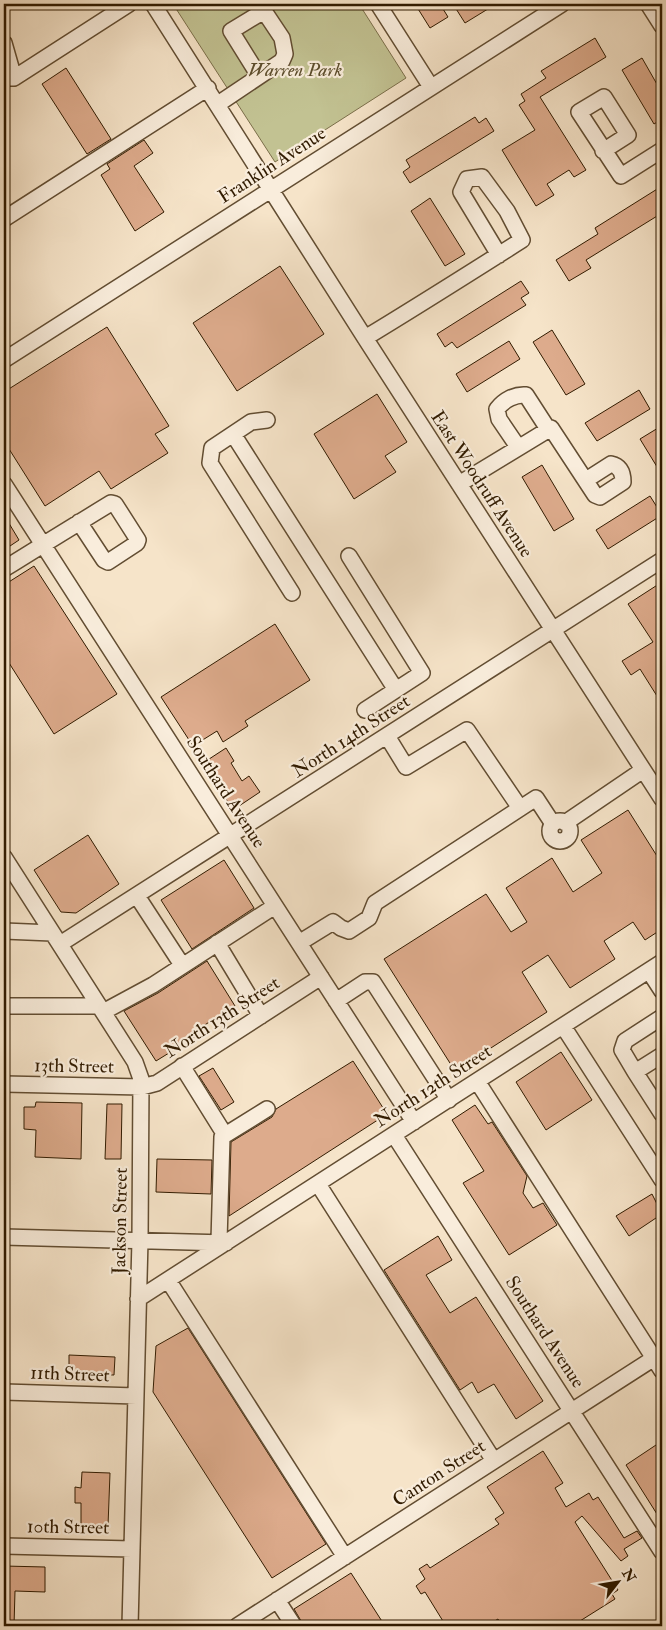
<svg xmlns="http://www.w3.org/2000/svg" width="666" height="1630" font-family="'IM FELL Double Pica',serif">
<style>
.green{fill:#c2c292;stroke:#7a6e49}
.building{fill:#ddab8c;stroke:#311b00}
.lines{fill:none;stroke-linecap:round;stroke-linejoin:round}
.minor-casing{stroke:#624d32;stroke-width:18}
.minor{stroke:#f9eddc;stroke-width:15}
.labels{text-anchor:middle;dominant-baseline:central;stroke-width:4.5;stroke-linejoin:round;paint-order:stroke}
.park-label{font-size:19px;font-style:italic;fill:#5c4d2c;stroke:#f9eddc}
.street-label{font-size:19px;fill:#311b00;stroke:#f9eddc}
</style>
<rect width="100%" height="100%" fill="#f6e4c9"/>
<filter id="stains"><feTurbulence type="fractalNoise" baseFrequency=".004" numOctaves="4"/><feColorMatrix values="0 0 0 0 .2 0 0 0 0 .09 0 0 0 0 .02 0 0 0 .5 -.17"/></filter>
<radialGradient id="worn" r=".72"><stop offset=".6" stop-color="#630" stop-opacity="0"/><stop offset="1" stop-color="#630" stop-opacity=".3"/></radialGradient>
<path class="green" d="M173,4H359L406,78L275,162Z"/>
<path class="building" d="M415,4H440L448,17L430,28Z
M453,4H496L465,23Z
M595,38L606,57L540,97L586,170L574,177L569,170L547,184L554,195L536,206L502,150L535,130L519,105L525,101L521,94L546,78L541,71Z
M642,58L662,93V119L654,124L622,70Z
M66,68L111,139L87,154L42,84Z
M475,117L479,123L486,118L494,131L410,183L403,172L410,167L406,160Z
M144,140L153,153L134,166L164,212L135,231L101,175L110,169L107,164Z
M662,186V213L586,260L591,268L569,281L556,260L598,234L595,228Z
M430,198L465,254L445,266L411,211Z
M280,266L324,334L237,391L193,323Z
M521,281L529,293L521,298L526,305L457,348L452,342L445,347L437,334Z
M107,327L169,426L155,434L168,453L111,489L99,471L45,506L4,441V392Z
M552,330L585,384L566,395L533,342Z
M509,341L520,359L467,392L456,374Z
M639,390L650,409L597,441L585,423Z
M377,394L407,442L385,456L396,472L354,499L314,434Z
M658,428L662,435V475L640,439Z
M542,465L574,519L554,531L522,477Z
M650,496L662,515L608,549L596,530Z
M4,515L19,540L4,550Z
M34,566L117,694L54,734L4,655V585Z
M662,582V704L640,669L631,675L622,661L653,642L628,604Z
M275,624L310,680L245,721L248,726L223,742L217,731L193,746L161,697Z
M226,748L234,761L231,763L242,781L249,776L260,792L233,810L203,763Z
M628,810L662,864V929L645,940L633,922L604,941L615,959L570,988L548,955L522,972L547,1012L455,1071L384,959L486,894L511,932L527,922L506,888L552,858L573,892L602,873L581,840Z
M88,835L119,884L76,913L61,912L34,870Z
M224,860L254,908L192,949L161,900Z
M207,961L235,1006L195,1031L198,1035L156,1061L124,1011L158,993Z
M561,1052L592,1100L546,1130L516,1082Z
M353,1061L387,1114L229,1216L231,1142L272,1117L276,1109Z
M213,1068L234,1102L221,1110L199,1076Z
M36,1102L82,1103L81,1159L35,1157L36,1130L24,1129V1107H35Z
M107,1104H122L121,1159H105Z
M475,1105L488,1124L492,1122L527,1176L523,1193L533,1208L543,1203L557,1225L509,1255L463,1183L484,1171L452,1120Z
M157,1159L212,1160L211,1194L156,1192Z
M652,1194L662,1214L629,1236L616,1216Z
M438,1236L452,1260L426,1275L450,1313L476,1297L543,1401L516,1419L494,1384L478,1393L472,1382L460,1390L384,1270Z
M188,1328L326,1544L272,1578L153,1392L156,1346Z
M69,1355L115,1357L114,1375L69,1374Z
M662,1441V1522L626,1465Z
M543,1451L563,1483L555,1488L566,1507L589,1493L593,1500L598,1497L624,1538L637,1531L642,1538L624,1549L628,1556L621,1561L582,1516L575,1522L618,1590L612,1594L615,1599L572,1626H502L498,1619L486,1626H446L425,1592L421,1594L416,1586L425,1579L419,1569L427,1564L430,1568L499,1524L495,1519L504,1513L487,1487Z
M82,1472L110,1473L108,1526L81,1525V1503H75V1487L81,1488Z
M4,1566L45,1567V1592L15,1591L14,1626H4Z
M351,1573L385,1626H304L294,1609Z"/>
<g class="lines">
<defs>
<path id="minor" d="M153,4L365,338L662,799
M378,4L431,87
M648,4L662,26
M4,43L14,78
M4,78H14L129,4
M218,104L282,61L285,54L282,38L264,11L231,31L259,76
M603,151L628,135L604,97L579,112L621,176L662,150
M4,219L208,88
M365,338C418,306 470,273 522,240L507,211L482,177L467,179L461,192L499,255
M4,360L562,4
M267,420L251,422L212,448L210,463L292,593
M233,434L396,690
M518,447L499,419L497,409C504,400 515,394 526,395L548,429
M4,484L414,1122
M459,484L551,428L595,495L600,497L623,482C623,473 620,466 611,464L586,480
M349,556L422,673L365,710
M4,569C39,547 75,525 111,503L115,504L138,540L137,543L108,562L104,560L79,522
M387,736L406,767L467,730L520,808
M550 831a10 10 0 1 1 20 0a10 10 0 1 1-20 0Z
M565,823L643,770
M4,857L135,1062L141,1079L140,1240L130,1626
M137,896L182,965
M4,931L52,933
M217,943L261,1016
M299,943L333,922L341,928L349,931L369,918L375,903L536,798L553,824
M60,944L662,560
M649,971L662,991
M336,1001L365,982H373L449,1100
M4,1006H99
M103,1012L153,985L275,906
M662,1017L625,1041L622,1050L635,1072L662,1055
M563,1026L662,1180
M182,1066L225,1135
M635,1072L662,1114
M477,1081L662,1371
M4,1084L142,1087L157,1083L321,977
M394,1135L662,1552
M318,1184L494,1461
M4,1237L226,1243
M219,1241L222,1137L267,1109
M168,1280L345,1557
M138,1299L662,962
M4,1392L136,1396
M4,1546L132,1549
M277,1600L294,1626
M237,1626L662,1353"/>
</defs>
<use href="#minor" class="minor-casing"/>
<use href="#minor" class="minor"/>
</g>
<g class="labels">
<g class="park-label">
<text x="295" y="70">Warren Park</text>
</g>
<g class="street-label">
<text transform="translate(272 165) rotate(-33)">Franklin Avenue</text>
<text transform="translate(482 484) rotate(57)">East Woodruff Avenue</text>
<text transform="translate(351 736) rotate(-33)">North 14th Street</text>
<text transform="translate(226 792) rotate(57)">Southard Avenue</text>
<text transform="translate(222 1017) rotate(-33)">North 13th Street</text>
<text transform="translate(74 1066) rotate(1)">13th Street</text>
<text transform="translate(433 1086) rotate(-33)">North 12th Street</text>
<text transform="translate(120 1221) rotate(-89)">Jackson Street</text>
<text transform="translate(545 1332) rotate(57)">Southard Avenue</text>
<text transform="translate(70 1374) rotate(2)">11th Street</text>
<text transform="translate(439 1473) rotate(-33)">Canton Street</text>
<text transform="translate(68 1527) rotate(1)">10th Street</text>
</g>
</g>
<rect width="666" height="1630" fill="none" stroke="#f6e4c9" stroke-width="20"/>
<rect x="5" y="5" width="656" height="1620" fill="none" stroke="#311b00" stroke-width="2.5"/>
<rect x="10" y="10" width="646" height="1610" fill="none" stroke="#311b00"/>
<g transform="translate(618 1582) rotate(59)" stroke="#f9eddc" stroke-width="4" paint-order="stroke">
<path d="M0-4L9 19L0 12L-9 19Z" fill="#311b00"/>
<text y="-8" font-size="14" font-weight="bold" text-anchor="middle" fill="#311b00">N</text>
</g>
<rect width="100%" height="100%" filter="url(#stains)"/>
<rect width="100%" height="100%" fill="url(#worn)"/>
</svg>
